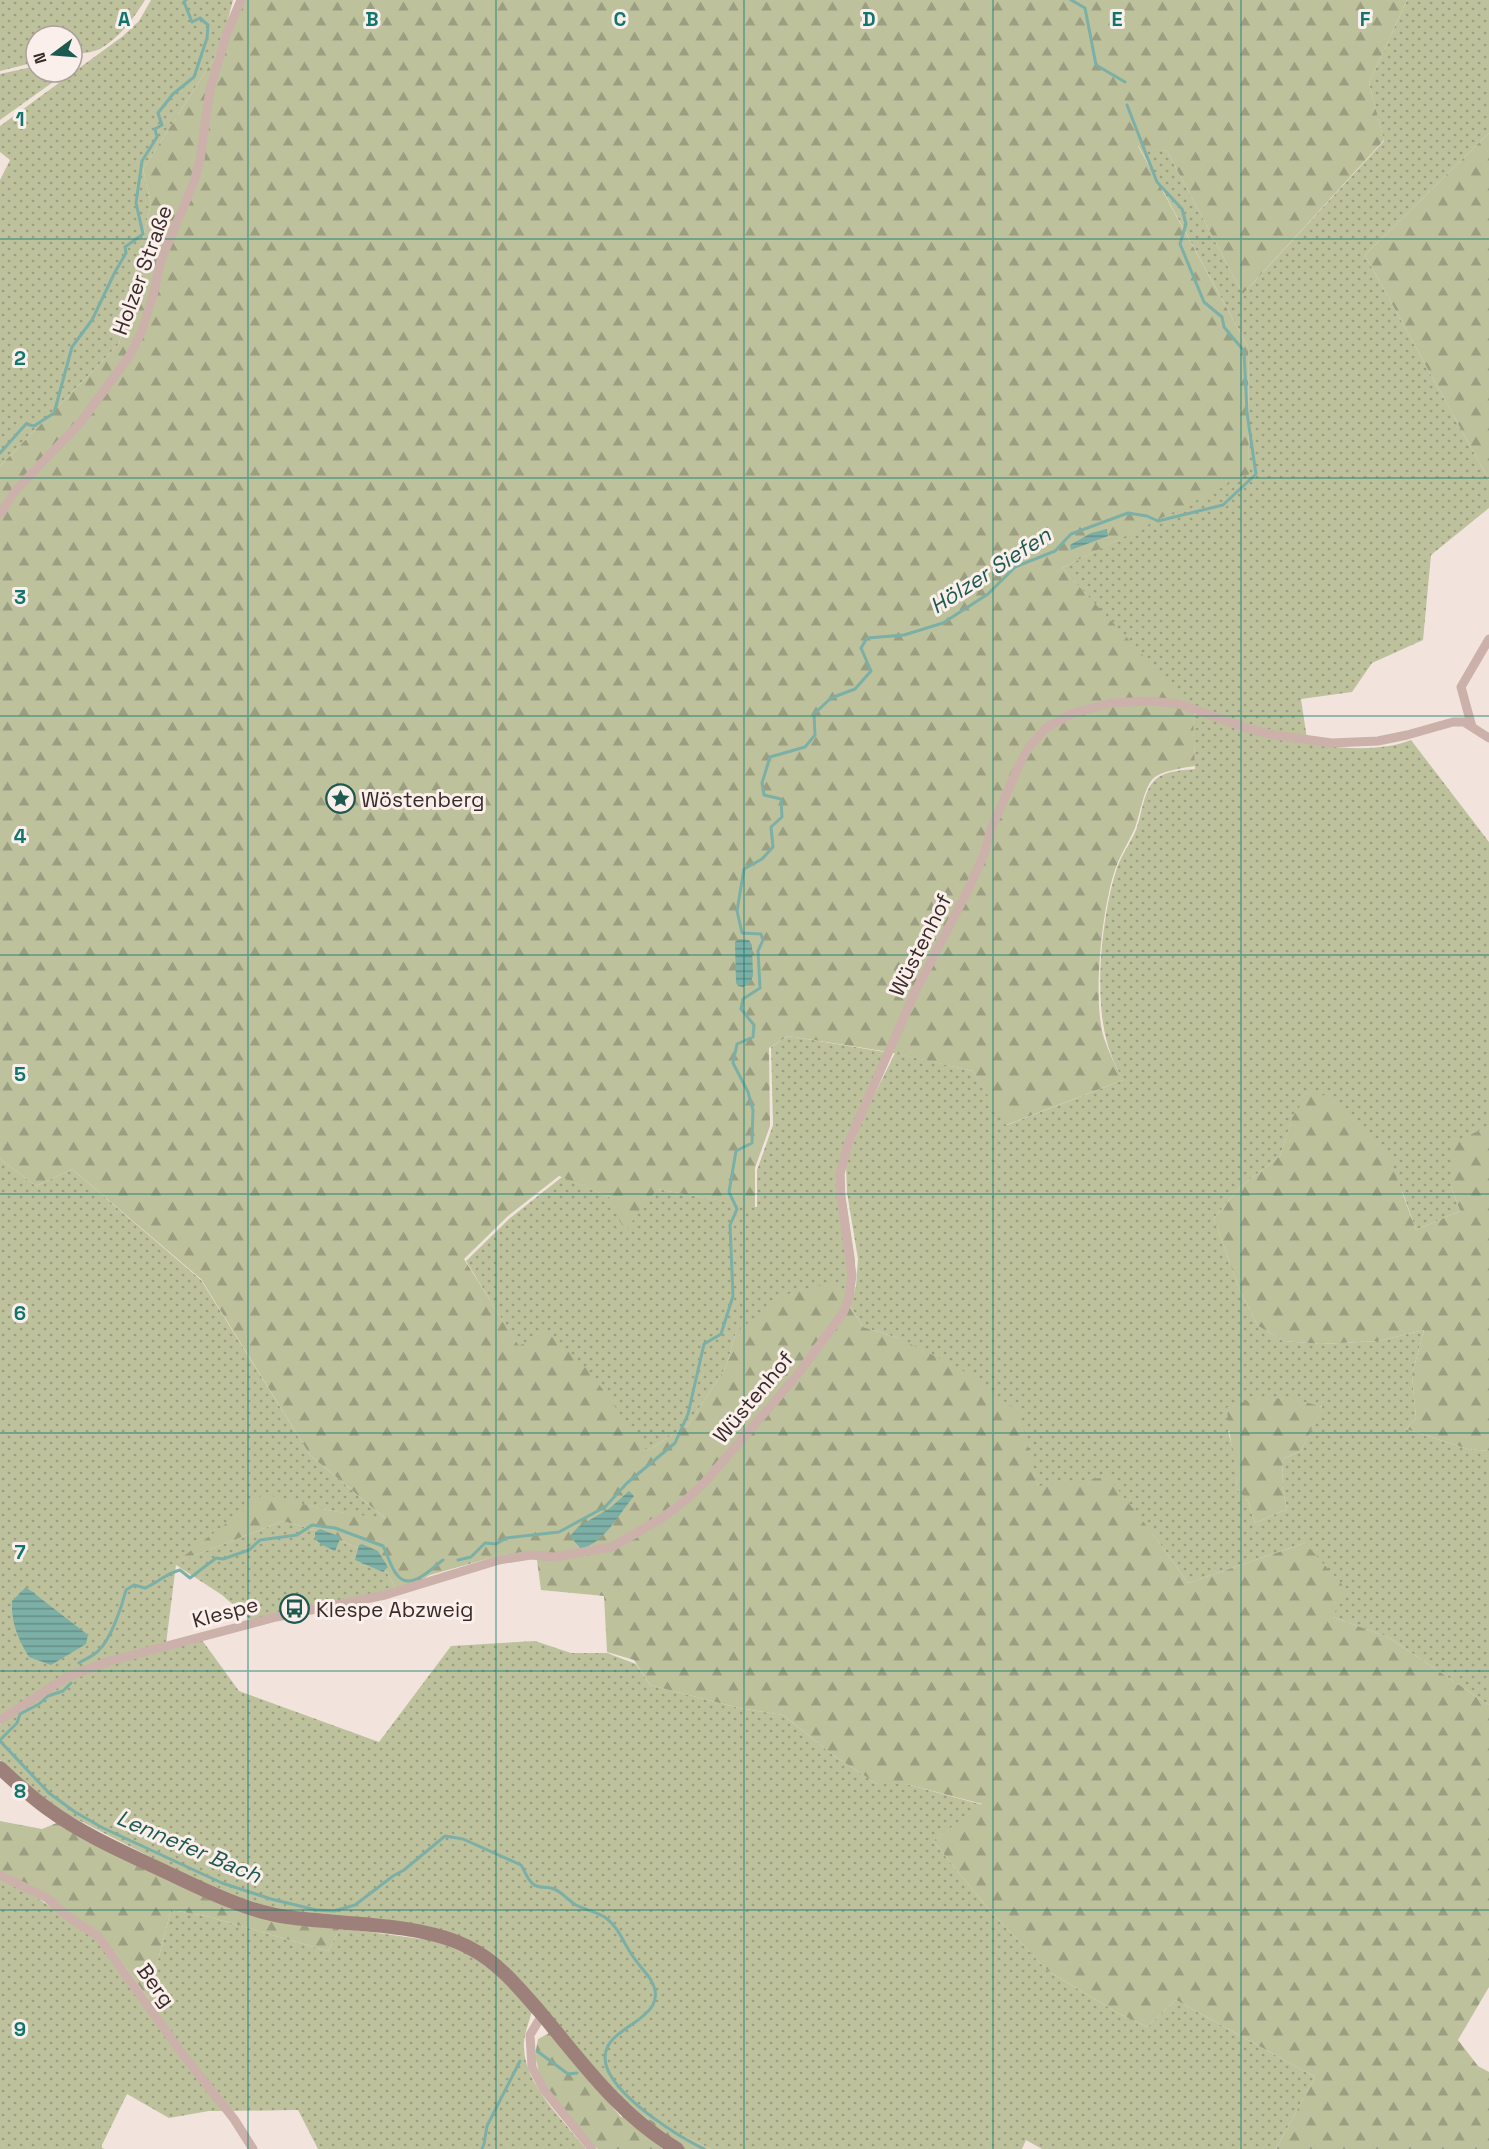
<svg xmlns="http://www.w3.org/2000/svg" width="1489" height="2149" font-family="'Space Grotesk',sans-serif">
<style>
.green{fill:url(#green-dots);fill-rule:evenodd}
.forest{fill:url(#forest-firs)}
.water{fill:url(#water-rules)}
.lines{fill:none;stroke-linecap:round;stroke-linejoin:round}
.stream{stroke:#7cafa6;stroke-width:3}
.street{stroke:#cbb1a9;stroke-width:9}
.secondary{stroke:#9e807a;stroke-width:14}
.grid{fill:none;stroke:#0f766e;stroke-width:1.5;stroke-opacity:0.55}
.labels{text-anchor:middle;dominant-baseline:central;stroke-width:6;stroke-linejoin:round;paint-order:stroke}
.street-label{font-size:21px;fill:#382a29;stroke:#faefea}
.poi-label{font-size:21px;fill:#382a29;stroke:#faefea;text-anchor:start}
.water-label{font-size:22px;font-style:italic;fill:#1e5950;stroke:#faefea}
.grid-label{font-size:20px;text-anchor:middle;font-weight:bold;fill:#0f766e;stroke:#faefea;stroke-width:6;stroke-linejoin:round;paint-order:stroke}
</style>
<defs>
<pattern id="green-dots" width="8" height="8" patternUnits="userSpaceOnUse" patternTransform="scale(1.5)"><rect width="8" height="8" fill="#bdc29d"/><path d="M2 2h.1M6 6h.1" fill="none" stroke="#9b9e80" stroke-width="1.8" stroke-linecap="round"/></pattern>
<pattern id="forest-firs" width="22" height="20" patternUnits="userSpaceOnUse" patternTransform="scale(1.5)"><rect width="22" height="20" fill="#bdc29d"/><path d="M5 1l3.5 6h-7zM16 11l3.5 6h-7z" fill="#9b9e80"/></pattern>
<pattern id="water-rules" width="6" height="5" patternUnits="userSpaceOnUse" patternTransform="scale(1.5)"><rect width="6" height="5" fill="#7cafa6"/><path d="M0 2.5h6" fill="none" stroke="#678f87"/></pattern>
</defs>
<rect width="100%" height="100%" fill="#f2e4dd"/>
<path class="green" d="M0,0H145C134,18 119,38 100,49C92,53 80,53 72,55V36H36V62L0,71Z
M151,0H233L225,31L215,57L143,169L151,203L119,344L0,466V180L10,160L0,152V126L123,36L139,21Z
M1407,0H1489V133L1365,255L1489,480V508L1431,555L1423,640L1372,663L1352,692L1301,699L1307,739L1258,729L1189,707L1062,568L1249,473L1248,347L1138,145L1167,151L1243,294L1384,141L1369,83Z
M36,66V72H67L0,120V74Z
M1193,714C1251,732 1353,763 1411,740L1489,842V1126L1451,1186L1460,1211L1416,1230L1403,1193L1292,1119L1280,1156L1239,1188L1214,1218L1239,1289L1258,1326L1284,1341L1320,1344L1378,1341L1424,1330L1412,1375L1416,1418L1406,1429L1468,1449L1489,1451V1705L1388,1637L1333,1617L1305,1543L1188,1583L1153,1534L1038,1486L1029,1455L898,1338L863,1327L850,1306L856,1286L858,1259L847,1193L846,1166L853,1138L895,1053L973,1071L1007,1125L1123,1080C1116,1068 1108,1049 1105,1034C1095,988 1102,916 1116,871C1120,857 1130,844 1136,830C1142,815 1143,790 1156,779C1165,771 1183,770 1195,769ZM1322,1406L1301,1451L1283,1459L1282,1486L1287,1509L1255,1523L1248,1501L1237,1489L1236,1462L1228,1431Z
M788,1036L891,1053L844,1165L845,1194L855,1260L853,1284L847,1302L834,1282L736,1332L726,1367L688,1425L647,1451L519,1347L466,1261L510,1218L562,1177L609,1197L657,1189L757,1207V1170L773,1125L771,1047Z
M0,1159L36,1186L72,1169L201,1280L310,1455L387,1520L327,1510L264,1495L177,1562L283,1521L324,1533L379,1558L398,1593L253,1622L222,1595L176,1565L166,1644L93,1665L0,1715Z
M202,1640L239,1691L379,1742L451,1646L535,1641L571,1653H607L636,1664L650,1685L739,1708L783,1715L833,1755L877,1784H906L983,1805L933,1841L991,1912L1048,1971L1118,2013L1147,2027L1176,2000L1315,2077L1276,2149H1042L1026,2140L1022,2149H711L632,2111L583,2054L457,1936L279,1910L211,1888L53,1807L0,1760V1725C21,1710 42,1693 65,1681C107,1660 157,1652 202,1640Z
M0,1877L19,1886L92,1934L225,2111H209L169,2118L127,2094L102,2145V2148L105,2149H0Z
M171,1910L206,1916L328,1951L340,1928L451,1943L489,1966L532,2011C529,2023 523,2035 524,2048C525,2085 564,2121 586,2149H318L298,2110L230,2111L155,2011L148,1998Z"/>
<path class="forest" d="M244,0H1407L1369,83L1384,140L1243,294L1167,151L1138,146L1248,347L1249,474L1062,568L1193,709L1195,766C1183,768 1166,770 1155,777C1144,785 1140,815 1135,828C1129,842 1120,855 1115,870C1102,908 1092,1000 1104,1038C1109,1053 1116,1067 1123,1080L1006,1125L973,1071L889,1052L788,1036L769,1048L770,1126L755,1168V1207L657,1189L625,1231L609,1197L559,1176L508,1216L464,1259L519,1346L546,1331L590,1372L647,1451L688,1425L726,1367L736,1332L788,1294L834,1281L863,1327L898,1338L959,1368L1019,1412L1038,1486L1108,1477L1153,1534L1188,1583L1305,1543L1345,1588L1333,1617L1388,1637L1489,1705V1987L1458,2040L1478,2066L1489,2072V2149H1276L1315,2077L1176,2000L1147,2027L1118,2013L1048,1971L991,1912L933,1841L982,1804L906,1784H877L833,1755L783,1715L739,1708L650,1685L634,1660L607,1652L604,1596L541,1590L536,1553L501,1555L430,1575L398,1593L379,1558L324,1533L283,1521L175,1563L264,1494L327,1510L386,1519L310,1455L201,1279L72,1169L36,1186L0,1159V466L119,344L151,203L143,169L215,57L223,55Z
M1489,133V480L1365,255Z
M1312,1088L1334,1102L1388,1154L1416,1230L1460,1211L1451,1186L1452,1143L1489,1126V1451L1468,1449L1406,1429L1416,1418L1412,1375L1424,1330L1378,1341L1320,1344L1284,1341L1258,1326L1239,1289L1214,1218L1239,1188L1280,1156L1292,1118Z
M1256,1398L1295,1399L1322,1407L1301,1451L1283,1459L1282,1486L1287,1509L1255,1523L1248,1501L1237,1489C1236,1461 1228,1435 1227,1407Z
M0,1821L42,1829L59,1822L208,1898L340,1928L328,1951L206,1916L171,1910L148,1998L114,1951L42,1896L0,1874Z
M549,2033L621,2117L632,2111L711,2149H598L582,2133L541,2081L535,2055L538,2039Z"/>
<path class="water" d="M1107,529L1108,536L1071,550L1070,545L1091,533Z
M739,939L749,940L752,945L753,976L750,983L743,987L738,986L736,983L735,942Z
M629,1491L634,1496C619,1514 605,1542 581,1549L570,1536L578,1527L610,1508Z
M320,1529L341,1537L335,1551L322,1545L315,1539V1532Z
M362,1544L378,1551L388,1567L383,1572L355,1560L359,1545Z
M26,1587L88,1635L86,1644L51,1665L29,1657C18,1639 11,1623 12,1601Z"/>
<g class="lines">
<path class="stream" d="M1071,0L1085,8L1096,65L1125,82
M0,453L26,424L34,426L54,413L72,347L92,320L115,272L126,253L125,247L143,234L136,203L142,161L157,137L155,129L162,125L158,113L173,94L194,77L207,38L208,25L200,18L192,22L184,2L186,0
M458,1560L471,1557L485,1543L496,1544L506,1538L559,1532L605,1507L627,1483L675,1443L688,1414L704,1344L721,1334L733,1296L730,1225L737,1209L729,1192L736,1151L752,1143L753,1110L748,1092L733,1063L737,1044L753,1037L754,1025L741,1009L743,999L760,988L758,951L763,940L761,934L742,933L737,911L744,869L762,859L773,847L771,827L782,817L781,799L764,795L762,783L770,757L805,747L815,735L814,714L831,698L855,689L871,671L861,648L867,638L904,635L943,623L988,594L1015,567L1055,551L1071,534L1128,513L1147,516L1158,521L1223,505L1256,474L1247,413L1244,351L1224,327L1222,317L1204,302L1180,244L1186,224L1182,209L1157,182L1127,105
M79,1663C85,1659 94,1656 99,1650C111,1639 122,1606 126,1590L134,1585L145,1588C159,1582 165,1574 180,1570L190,1578L216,1558L223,1559L249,1550L260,1540L297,1535L312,1525L335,1528L383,1546C388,1555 391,1569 398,1576C411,1591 432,1568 443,1560
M0,1740L17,1723L20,1714L39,1704L48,1696L63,1691L71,1683
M0,1741L49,1793L75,1812L103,1828L222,1883L271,1899L316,1910L334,1911L355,1905L393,1876L404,1870L445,1836L463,1839L521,1865C525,1871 527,1879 533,1884C539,1889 547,1886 554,1889C562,1892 569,1901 576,1905C585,1910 598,1912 606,1918C619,1928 623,1942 632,1955C637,1963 643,1969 649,1977C674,2014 620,2023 608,2046C588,2082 677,2136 704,2149
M537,2051L568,2074L577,2073
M482,2149L484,2144L487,2126L520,2061"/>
<path class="street" d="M0,514L16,490L80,423L130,355L141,333L154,292L161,260L194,182L200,160L210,89L227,33L241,0
M1472,727L1461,687L1489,639
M0,1720L67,1677L110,1661L276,1617L385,1595L499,1560L531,1555L554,1557L612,1547L662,1518L687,1499L705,1482L798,1374L843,1313L849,1298L852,1275L841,1197L840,1174L848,1144L915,992L968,890L984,854L991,829L1020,763L1029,747L1046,728L1073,713L1112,703L1150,701L1179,704L1247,728L1274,735L1332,743L1378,741L1407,735L1453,722H1464L1489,738
M0,1875L47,1898L70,1918L98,1936L181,2052L234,2119L253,2149
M542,2015L530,2035L532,2067L544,2090L592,2149"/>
<path class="secondary" d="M0,1768C15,1782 31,1797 48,1809C85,1836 128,1854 168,1873C206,1891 246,1911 287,1917C341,1925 423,1922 470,1948C499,1963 519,1988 540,2012C582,2062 620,2116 677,2149"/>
</g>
<path class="grid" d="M248,0V2149M496,0V2149M744,0V2149M993,0V2149M1241,0V2149M0,239H1489M0,478H1489M0,716H1489M0,955H1489M0,1194H1489M0,1433H1489M0,1671H1489M0,1910H1489"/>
<defs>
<symbol id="sight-ring" viewBox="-11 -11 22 22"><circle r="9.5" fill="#faefea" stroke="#1e5950" stroke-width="1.5"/><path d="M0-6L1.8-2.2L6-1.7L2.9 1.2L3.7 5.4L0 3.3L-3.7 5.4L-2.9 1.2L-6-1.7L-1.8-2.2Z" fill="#1e5950"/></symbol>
<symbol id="bus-ring" viewBox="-11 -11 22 22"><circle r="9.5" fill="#faefea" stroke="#1e5950" stroke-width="1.5"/><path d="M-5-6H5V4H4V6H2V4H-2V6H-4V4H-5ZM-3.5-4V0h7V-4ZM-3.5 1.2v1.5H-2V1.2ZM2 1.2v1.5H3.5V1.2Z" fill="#1e5950"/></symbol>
</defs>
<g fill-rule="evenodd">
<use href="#sight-ring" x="324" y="782" width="33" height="33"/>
<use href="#bus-ring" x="278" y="1592" width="33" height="33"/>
</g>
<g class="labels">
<g class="street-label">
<text transform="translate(142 270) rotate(-70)">Holzer Straße</text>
<text transform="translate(920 945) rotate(-63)">Wüstenhof</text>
<text transform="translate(753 1397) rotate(-50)">Wüstenhof</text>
<text transform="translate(225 1612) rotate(-15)">Klespe</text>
<text transform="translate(156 1985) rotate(54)">Berg</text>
</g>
<g class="poi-label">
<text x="361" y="799">Wöstenberg</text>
<text x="316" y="1609">Klespe Abzweig</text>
</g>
<g class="water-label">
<text transform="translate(990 570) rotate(-33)">Hölzer Siefen</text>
<text transform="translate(189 1846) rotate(23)">Lennefer Bach</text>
</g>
</g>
<g class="grid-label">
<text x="124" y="26">A</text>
<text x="372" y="26">B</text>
<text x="620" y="26">C</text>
<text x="869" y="26">D</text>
<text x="1117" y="26">E</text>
<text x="1365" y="26">F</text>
<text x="20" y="126">1</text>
<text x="20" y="365">2</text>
<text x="20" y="604">3</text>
<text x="20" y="843">4</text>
<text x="20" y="1081">5</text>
<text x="20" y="1320">6</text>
<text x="20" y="1559">7</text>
<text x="20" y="1798">8</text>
<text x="20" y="2036">9</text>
</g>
<g transform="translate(54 54) rotate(254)"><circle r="28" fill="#faefea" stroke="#aca09d" stroke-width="1.5"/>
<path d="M0-4.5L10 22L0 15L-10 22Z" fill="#1e5950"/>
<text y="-9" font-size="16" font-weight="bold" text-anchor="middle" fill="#382a29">N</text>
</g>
</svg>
